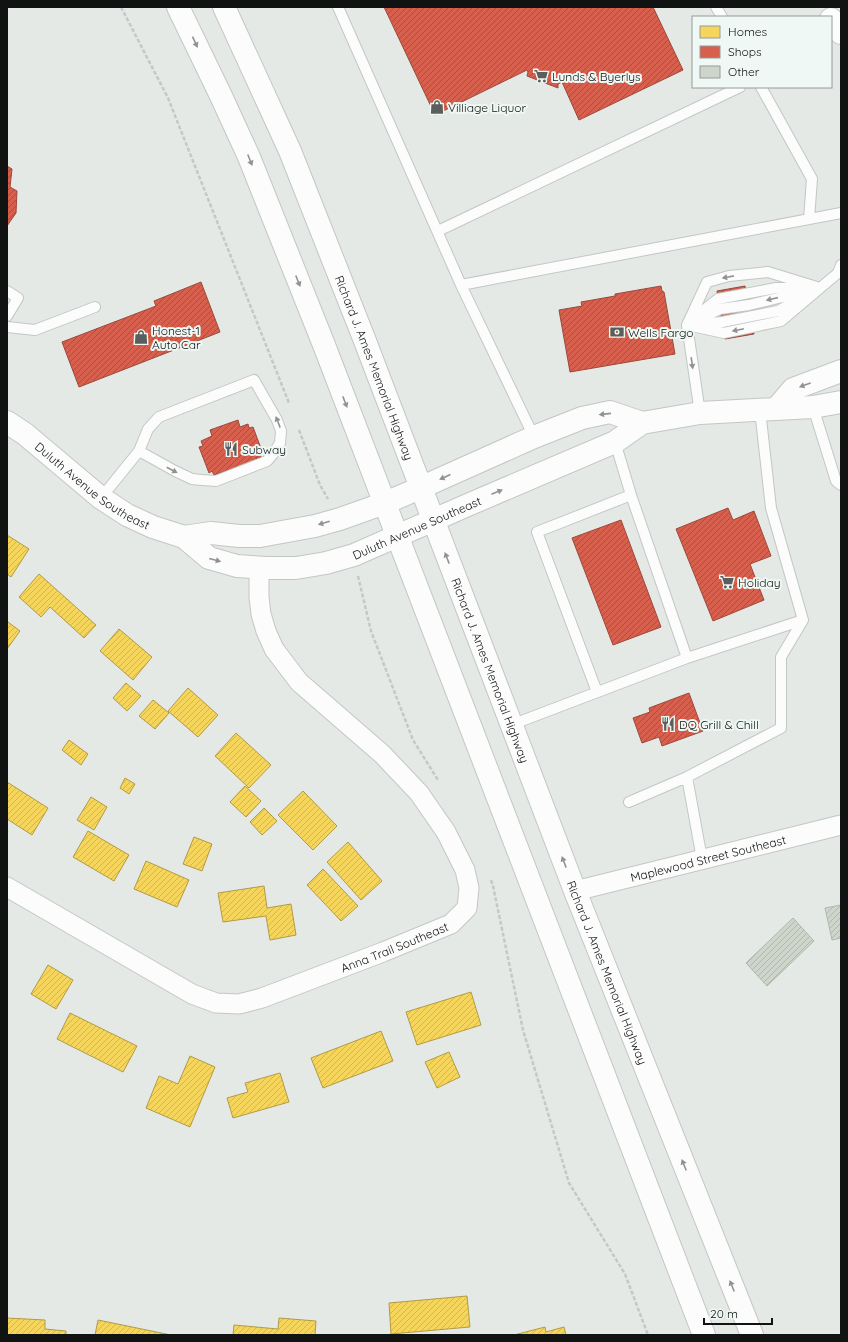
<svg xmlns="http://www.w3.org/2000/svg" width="848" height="1342" font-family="Quicksand,sans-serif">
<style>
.homes{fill:url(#homes-hatch);stroke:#b19b46}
.shops{fill:url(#shops-hatch);stroke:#9b493b}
.building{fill:url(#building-hatch);stroke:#b2b5b2}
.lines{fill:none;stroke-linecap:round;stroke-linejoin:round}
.lane-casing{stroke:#c3c7c4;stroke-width:12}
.street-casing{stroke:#c3c7c4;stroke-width:21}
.secondary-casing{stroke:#c3c7c4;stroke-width:24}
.primary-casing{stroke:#c3c7c4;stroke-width:24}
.path{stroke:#c6c7c7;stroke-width:2.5;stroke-dasharray:4 2;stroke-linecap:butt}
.lane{stroke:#fbfcfb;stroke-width:10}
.street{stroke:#fbfcfb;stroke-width:19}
.secondary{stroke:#fbfcfb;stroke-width:22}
.primary{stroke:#fbfcfb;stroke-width:22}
.oneway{fill:#919392}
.labels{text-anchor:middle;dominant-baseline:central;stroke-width:4;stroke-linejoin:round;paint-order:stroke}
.poi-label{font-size:12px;fill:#101312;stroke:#eff8f4;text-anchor:start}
.street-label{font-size:12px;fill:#101312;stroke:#eff8f4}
</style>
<defs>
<pattern id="homes-hatch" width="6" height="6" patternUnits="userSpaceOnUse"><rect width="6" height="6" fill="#f6d55c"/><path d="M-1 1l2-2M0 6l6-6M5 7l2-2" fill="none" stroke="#d2b64f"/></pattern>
<pattern id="shops-hatch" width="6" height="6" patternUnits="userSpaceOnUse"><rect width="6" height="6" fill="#d6604d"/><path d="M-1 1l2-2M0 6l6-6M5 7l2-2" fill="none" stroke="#ac4e3f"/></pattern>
<pattern id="building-hatch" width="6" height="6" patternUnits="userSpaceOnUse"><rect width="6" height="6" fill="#ced6cc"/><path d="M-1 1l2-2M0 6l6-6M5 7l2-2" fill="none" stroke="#b0b7ae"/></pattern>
</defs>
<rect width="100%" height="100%" fill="#e4e9e6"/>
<path class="homes" d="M7,535L29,549L11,577L7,574Z
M39,574L96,625L84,638L50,607L41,617L19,597Z
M8,622L20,631L7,649V623Z
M119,629L152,657L133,680L100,651Z
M126,683L141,696L127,711L113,698Z
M188,688L218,715L198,737L168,711Z
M153,700L169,713L155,729L139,716Z
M236,733L271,765L249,788L215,756Z
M69,740L88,754L81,765L62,750Z
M125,778L135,784L129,794L120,788Z
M7,782L48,808L32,835L7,819Z
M245,786L261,801L246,817L230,802Z
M303,791L337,826L313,850L278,815Z
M91,797L107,807L94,830L77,820Z
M264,808L277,821L262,835L250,822Z
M88,831L129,855L114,881L73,857Z
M194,837L212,844L202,871L183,864Z
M348,842L382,881L361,900L327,862Z
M146,861L189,880L177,907L134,889Z
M323,869L358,906L341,921L307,885Z
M264,886L267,908L291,904L296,935L270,940L266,916L223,922L218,893Z
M48,965L73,980L56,1009L31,994Z
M471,992L481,1025L417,1045L406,1012Z
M70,1013L137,1046L123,1072L57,1039Z
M381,1031L393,1061L323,1088L311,1058Z
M449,1052L460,1077L437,1088L425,1062Z
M190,1056L215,1067L190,1127L146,1108L159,1076L178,1084Z
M280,1073L289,1102L233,1118L227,1098L248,1092L245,1083Z
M467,1296L470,1327L391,1334L389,1303Z
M7,1318L45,1320V1329L66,1331V1335H7Z
M279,1318L316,1321L315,1335H233L234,1325L278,1329Z
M98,1320L171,1335H95Z
M545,1327L546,1332L564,1327L566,1335H514Z"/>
<path class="shops" d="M384,7H653L683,70L579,120L562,82L558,84V88L527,76L528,72L527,70L435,115Z
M7,166L12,169L10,187L17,191L16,213L7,226Z
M201,282L220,332L79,387L62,342L156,306L154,301Z
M661,286L662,291L664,292L675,354L570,372L559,310L582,306L581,302L615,296V294Z
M745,286L754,334L725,339L717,291Z
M238,420L240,427L248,424L249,428L253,427L262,451L259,452L261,457L252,460L253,462L214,475L212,471L209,473L199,447L203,446L201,441L212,436L210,430Z
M728,508L733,520L754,511L771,556L750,564L764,600L713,621L676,529Z
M621,520L661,627L613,645L572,538Z
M689,693L703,731L662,746L659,737L642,743L633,718L650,712L649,708Z"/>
<path class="building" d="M841,905V938L832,940L825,908Z
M793,918L814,941L767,986L746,963Z"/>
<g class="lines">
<defs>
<path id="lane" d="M338,7L461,285
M716,7L722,17
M761,87L812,179L809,219
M438,231L740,87
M7,291L18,298L7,316
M699,314L718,299L776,288H800
M697,324L722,322L778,311L800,299
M687,325L720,309L749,305L820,288L838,273L841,265
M687,325L724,333L781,321L819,289
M7,327L35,330L95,307
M813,407L836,481L841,485
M700,413L687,325L707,282L729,276L768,272L820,288
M534,437L461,285L841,213
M101,498L139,451L148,429L159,417L254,380L277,420L281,431L280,443L273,454L267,461L216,481L202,480L192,479L175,471L139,451
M687,658L803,620L771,508L760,410
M597,692L537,532L631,495
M511,725L687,658L631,495L615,442
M629,802L687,777
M702,859L687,777L781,728V657L803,620"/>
<g id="street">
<path id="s1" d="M7,887L192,994L216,1003L239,1004L262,998L383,952L451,924L467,908L469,888L465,870L446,832L419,793L382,754L299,682L274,649L266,631L261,614L259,597V567"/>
<path id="s2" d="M575,891L841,825"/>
</g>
<g id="secondary">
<path d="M831,19L841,33"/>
<path d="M776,409L793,389L841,371"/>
<path id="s3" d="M7,422L25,434L101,498L127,515L153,527L184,537L209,558L237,566L266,568H296L326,563L354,555L470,504L615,442L642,423L700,413L813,407L841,402"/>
<path d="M184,537L211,533L239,536H260L315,526L340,519L385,503L420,488L534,437L582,418L610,412L642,423"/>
</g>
<g id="primary">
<path d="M178,7L221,96L249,157L324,345L704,1335"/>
<path id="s4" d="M224,7L290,151L365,341L575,891L752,1335"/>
</g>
</defs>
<use href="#lane" class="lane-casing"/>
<use href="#street" class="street-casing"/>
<use href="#secondary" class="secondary-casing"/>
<use href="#primary" class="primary-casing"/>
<path class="path" d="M121,7L168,98L289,403
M299,430L320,485L328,499
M358,576L371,631L413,740L438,780
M491,880L493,886L523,1030L569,1183L625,1274L648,1335"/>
<use href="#lane" class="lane"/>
<use href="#street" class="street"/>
<use href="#secondary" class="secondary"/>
<use href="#primary" class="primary"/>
</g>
<defs><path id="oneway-solid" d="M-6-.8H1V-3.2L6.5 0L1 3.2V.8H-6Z"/></defs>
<g class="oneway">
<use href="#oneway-solid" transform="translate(195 42) rotate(65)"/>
<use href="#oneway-solid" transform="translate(250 160) rotate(68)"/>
<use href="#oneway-solid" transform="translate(728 277) rotate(169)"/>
<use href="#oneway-solid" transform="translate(298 281) rotate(68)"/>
<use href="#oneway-solid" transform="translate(772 299) rotate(167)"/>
<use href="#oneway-solid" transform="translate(738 330) rotate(168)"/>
<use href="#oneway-solid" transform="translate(692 363) rotate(82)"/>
<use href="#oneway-solid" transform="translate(805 385) rotate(160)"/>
<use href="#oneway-solid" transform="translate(345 402) rotate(69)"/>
<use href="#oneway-solid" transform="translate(605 414) rotate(174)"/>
<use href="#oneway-solid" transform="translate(278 422) rotate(-111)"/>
<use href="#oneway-solid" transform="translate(172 470) rotate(28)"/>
<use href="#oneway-solid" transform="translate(445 477) rotate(155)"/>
<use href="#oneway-solid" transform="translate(497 492) rotate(-23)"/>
<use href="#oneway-solid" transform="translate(324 523) rotate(164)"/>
<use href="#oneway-solid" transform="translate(447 558) rotate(-111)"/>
<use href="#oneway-solid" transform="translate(215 560) rotate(15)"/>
<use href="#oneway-solid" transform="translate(564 862) rotate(-111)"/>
<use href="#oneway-solid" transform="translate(684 1165) rotate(-112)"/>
<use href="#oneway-solid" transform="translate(732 1286) rotate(-112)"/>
</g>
<defs>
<symbol id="supermarket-bare" viewBox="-9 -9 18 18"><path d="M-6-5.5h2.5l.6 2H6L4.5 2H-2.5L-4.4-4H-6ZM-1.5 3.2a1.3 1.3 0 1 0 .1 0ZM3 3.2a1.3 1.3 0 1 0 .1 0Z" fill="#5a5e5c" stroke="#eff8f4" stroke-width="2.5" paint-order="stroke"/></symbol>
<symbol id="shop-bare" viewBox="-9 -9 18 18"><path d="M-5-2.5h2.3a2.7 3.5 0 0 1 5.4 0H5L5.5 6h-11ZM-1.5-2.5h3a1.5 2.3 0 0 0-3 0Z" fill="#5a5e5c" stroke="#eff8f4" stroke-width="2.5" paint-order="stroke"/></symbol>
<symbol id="bank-bare" viewBox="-9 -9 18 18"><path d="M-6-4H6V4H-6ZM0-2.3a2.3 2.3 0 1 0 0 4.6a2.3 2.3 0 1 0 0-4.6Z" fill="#5a5e5c" stroke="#eff8f4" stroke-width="2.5" paint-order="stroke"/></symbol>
<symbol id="restaurant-bare" viewBox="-9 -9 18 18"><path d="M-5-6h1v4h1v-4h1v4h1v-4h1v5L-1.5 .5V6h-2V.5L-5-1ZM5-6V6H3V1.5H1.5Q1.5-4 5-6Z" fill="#5a5e5c" stroke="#eff8f4" stroke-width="2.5" paint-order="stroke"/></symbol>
</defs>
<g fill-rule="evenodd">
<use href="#supermarket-bare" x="531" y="66" width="20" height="20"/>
<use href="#shop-bare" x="427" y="97" width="20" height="20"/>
<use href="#bank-bare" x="607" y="322" width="20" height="20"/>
<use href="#shop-bare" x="131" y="327" width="20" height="20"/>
<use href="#restaurant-bare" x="221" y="439" width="20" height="20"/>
<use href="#supermarket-bare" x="717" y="572" width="20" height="20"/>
<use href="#restaurant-bare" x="658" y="714" width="20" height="20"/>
</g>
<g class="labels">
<g class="poi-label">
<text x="552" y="76">Lunds &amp; Byerlys</text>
<text x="448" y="107">Villiage Liquor</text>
<text x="152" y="330">Honest-1<tspan x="152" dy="14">Auto Car</tspan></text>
<text x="628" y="332">Wells Fargo</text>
<text x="242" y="449">Subway</text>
<text x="738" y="582">Holiday</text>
<text x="679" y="724">DQ Grill &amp; Chill</text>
</g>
<g class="street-label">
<text stroke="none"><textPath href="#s4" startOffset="391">Richard J. Ames Memorial Highway</textPath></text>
<text stroke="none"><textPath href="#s3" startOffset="107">Duluth Avenue Southeast</textPath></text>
<text stroke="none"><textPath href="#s3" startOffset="462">Duluth Avenue Southeast</textPath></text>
<text stroke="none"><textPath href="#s4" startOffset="715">Richard J. Ames Memorial Highway</textPath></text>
<text stroke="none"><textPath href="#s2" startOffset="137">Maplewood Street Southeast</textPath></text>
<text stroke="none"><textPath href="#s1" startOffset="428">Anna Trail Southeast</textPath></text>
<text stroke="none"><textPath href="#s4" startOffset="1039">Richard J. Ames Memorial Highway</textPath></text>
</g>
</g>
<rect width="848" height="1342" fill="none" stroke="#101312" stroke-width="16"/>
<rect x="692" y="16" width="140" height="72" fill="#eff8f4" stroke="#969c9a"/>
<rect x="700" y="26" width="20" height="12" fill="#f6d55c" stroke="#969c9a"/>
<text x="728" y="36" font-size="12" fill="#101312">Homes</text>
<rect x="700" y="46" width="20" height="12" fill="#d6604d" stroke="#969c9a"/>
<text x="728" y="56" font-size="12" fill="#101312">Shops</text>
<rect x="700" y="66" width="20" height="12" fill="#ced6cc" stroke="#969c9a"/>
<text x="728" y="76" font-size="12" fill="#101312">Other</text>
<path d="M704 1318v6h68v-6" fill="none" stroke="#101312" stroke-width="2"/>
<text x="710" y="1318" font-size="12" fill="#101312" stroke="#eff8f4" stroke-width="3" paint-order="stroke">20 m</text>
</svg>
